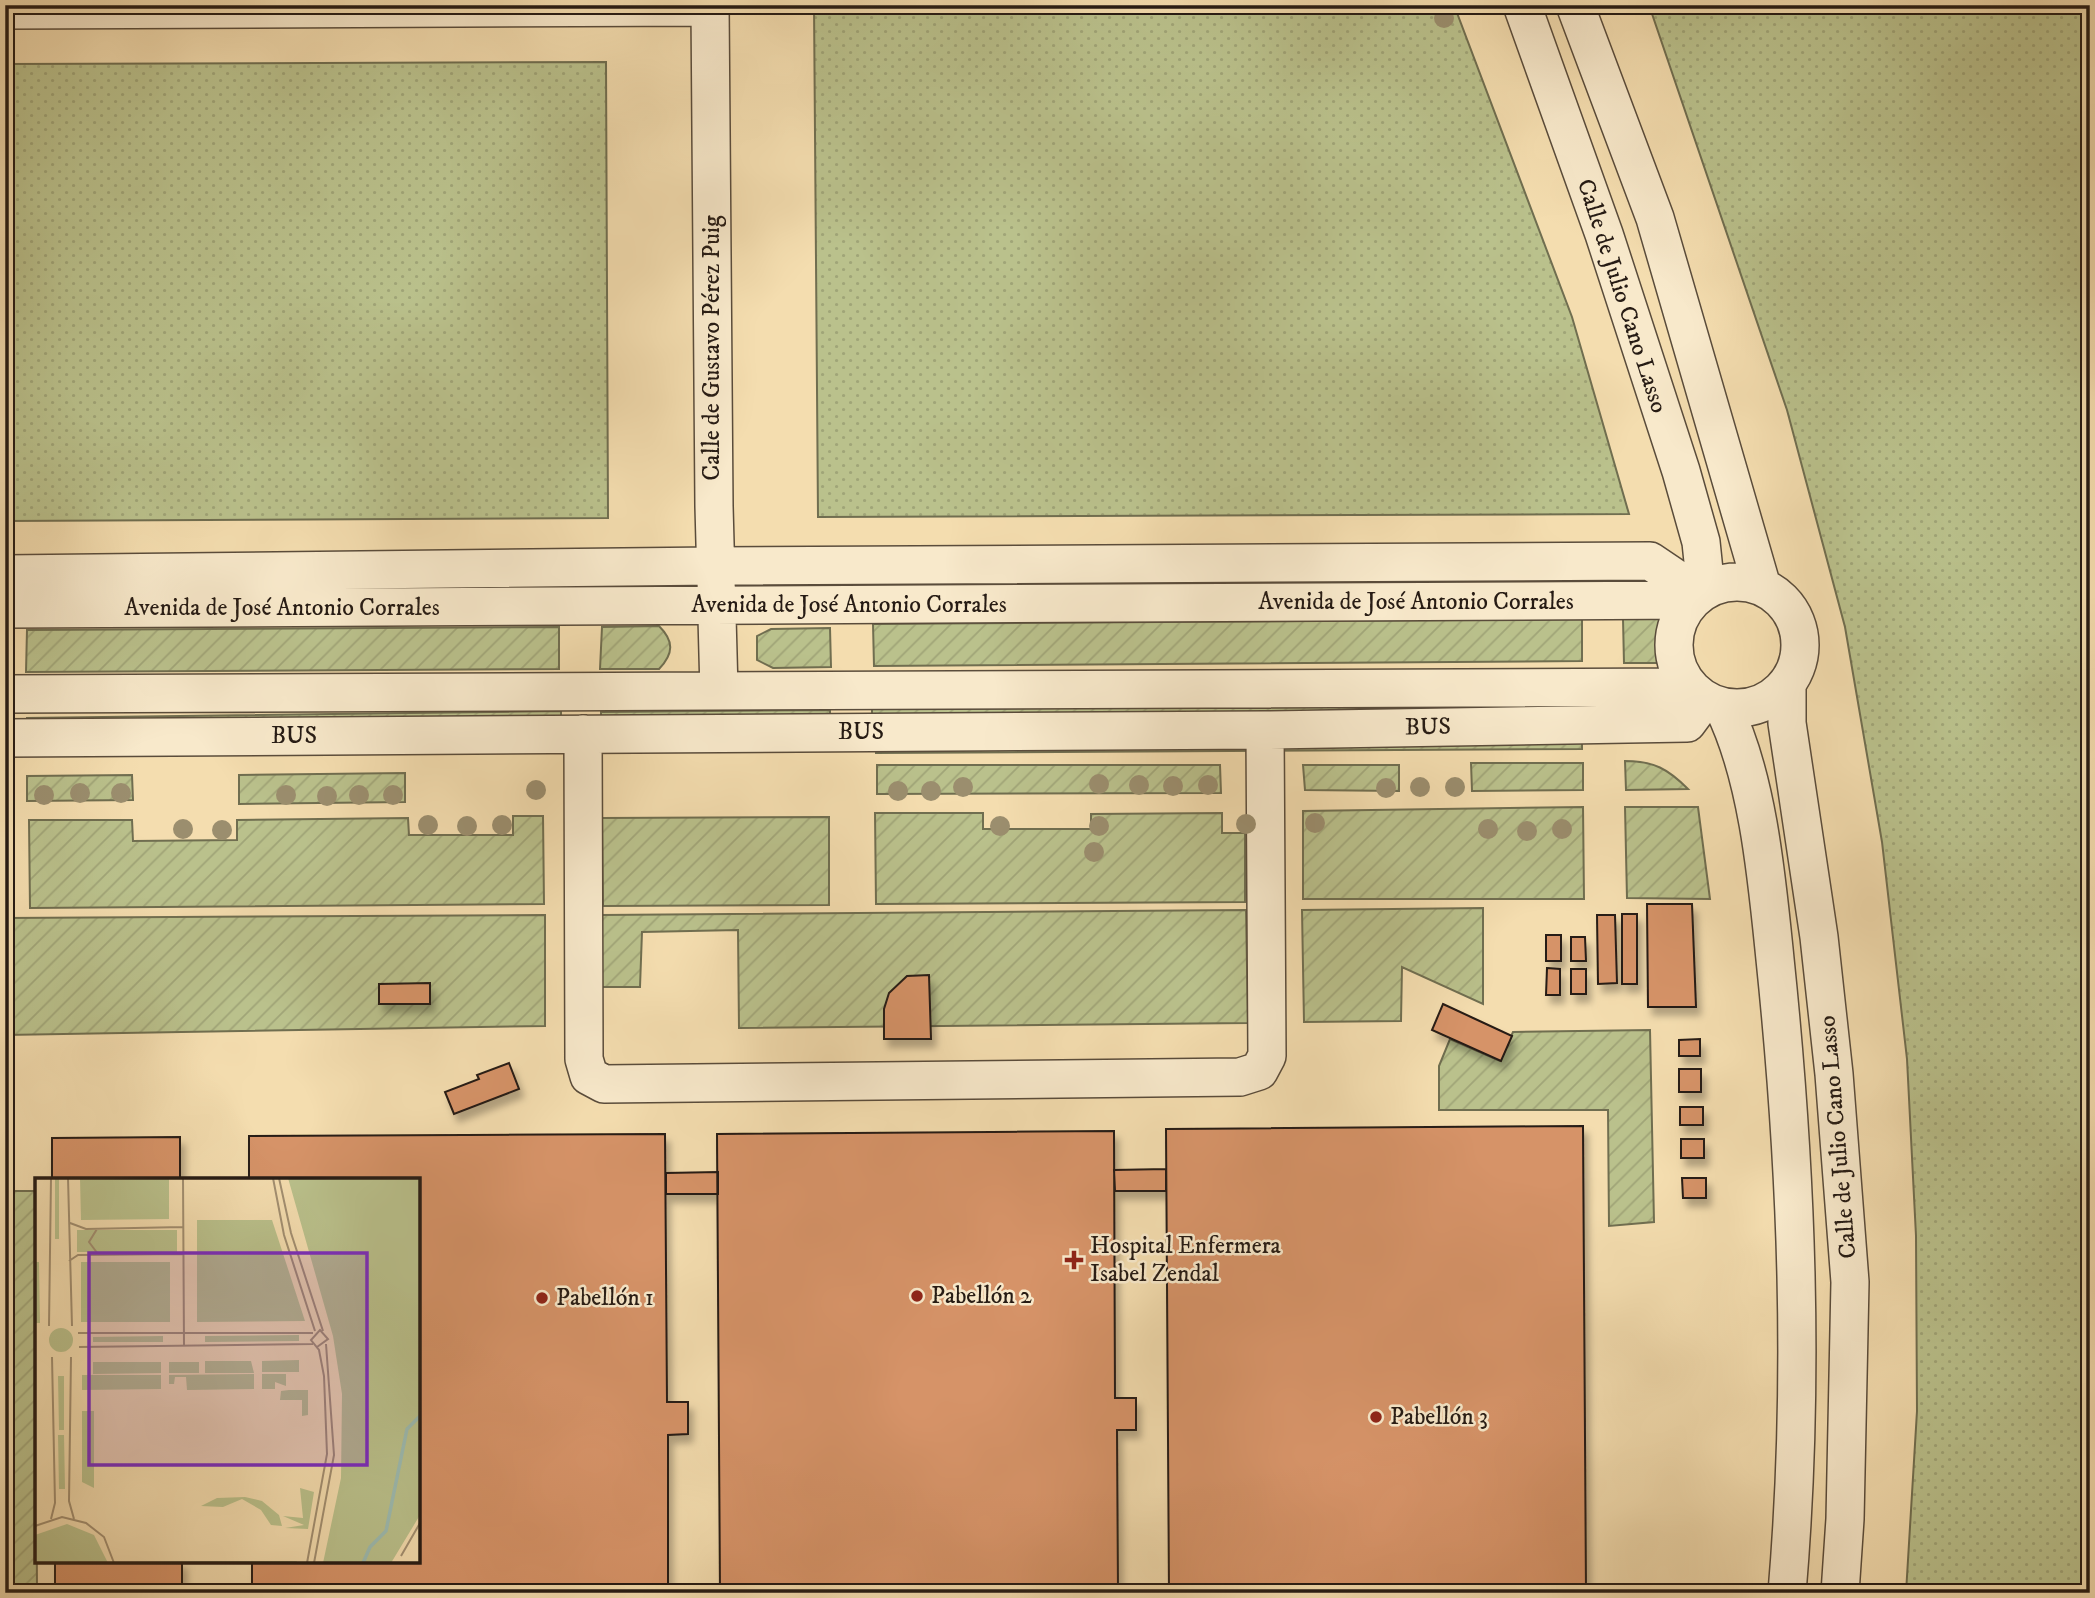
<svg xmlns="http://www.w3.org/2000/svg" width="2095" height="1598" font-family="'IM FELL DW Pica',serif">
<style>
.grass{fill:url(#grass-dots);stroke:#706e50;stroke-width:2}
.garden{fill:url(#garden-furrows);stroke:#706e50;stroke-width:2}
.building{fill:#d69368;stroke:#261b14;stroke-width:2;filter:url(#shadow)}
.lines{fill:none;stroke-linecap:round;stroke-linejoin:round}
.minor-casing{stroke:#5a4c3b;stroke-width:40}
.minor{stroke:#f8e9cb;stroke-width:37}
.tree{fill:#9b8e6e}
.poi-dot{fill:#8f2418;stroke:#f8e9cb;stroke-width:2.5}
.labels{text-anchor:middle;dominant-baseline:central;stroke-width:5;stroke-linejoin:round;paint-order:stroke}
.street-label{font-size:24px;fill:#261b14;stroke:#f8e9cb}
.poi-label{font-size:24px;fill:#261b14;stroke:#f8e9cb;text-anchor:start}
.inset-river{fill:none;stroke:#9cbbb1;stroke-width:3.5}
.inset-road{fill:none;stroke:#a28f71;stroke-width:2}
.view{fill:#7b2cbf;fill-opacity:0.15;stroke:#7b2cbf;stroke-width:3.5}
.inset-edge{fill:none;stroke:#261b14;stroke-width:3.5}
</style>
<defs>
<pattern id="grass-dots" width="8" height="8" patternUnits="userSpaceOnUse" patternTransform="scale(1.75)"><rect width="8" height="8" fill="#bac18c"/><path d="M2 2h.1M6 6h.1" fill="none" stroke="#a0a578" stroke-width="1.8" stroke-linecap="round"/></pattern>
<pattern id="garden-furrows" width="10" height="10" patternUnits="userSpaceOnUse" patternTransform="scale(1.75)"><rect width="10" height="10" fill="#bac18c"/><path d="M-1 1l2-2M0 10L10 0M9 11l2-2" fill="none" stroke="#a0a578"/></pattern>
<filter id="shadow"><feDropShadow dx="4.5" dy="8" stdDeviation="3.5" flood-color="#0004"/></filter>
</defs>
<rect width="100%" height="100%" fill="#f4ddaf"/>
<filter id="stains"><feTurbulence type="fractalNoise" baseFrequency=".00286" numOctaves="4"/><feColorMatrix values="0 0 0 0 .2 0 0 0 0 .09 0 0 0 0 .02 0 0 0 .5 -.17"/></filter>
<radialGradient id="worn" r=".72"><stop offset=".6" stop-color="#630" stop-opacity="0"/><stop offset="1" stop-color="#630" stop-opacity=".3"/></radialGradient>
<path class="grass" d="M814,5H1454L1572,317L1629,514L818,517Z
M1649,5H2090V1593H1906L1917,1411L1916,1236L1907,1059L1882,842L1845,627L1787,410Z
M606,62L608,518L5,521V64Z"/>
<path class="garden" d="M1581,572V581L875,585V577Z
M1664,618L1665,663H1624L1623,619Z
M1582,619V661L874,666L873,624Z
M659,626C674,641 674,653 659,669H600L602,627Z
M559,627V669L26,672L27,630Z
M830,628L831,667L773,668L757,660V636L771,629Z
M1580,705V713L872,717V709Z
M830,710V717L601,719V712Z
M561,711V719L27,725V718Z
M1582,734V749L876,753V738Z
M1625,761C1654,761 1668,769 1688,789L1626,790Z
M1471,763H1583V790L1472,791Z
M877,765H1220L1221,793L877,794Z
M1303,765H1399V791L1305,790Z
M405,773V802L239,804V775Z
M132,775L133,800L27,801V776Z
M1583,807L1584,899H1303V811Z
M1625,807H1698L1710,899L1627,898Z
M875,813H983V829H1091V814L1222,813V833H1245V902L876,904Z
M513,816H543L544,904L30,908L29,820H132L133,841L237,840V820L408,818L409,835H513Z
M829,817V905L603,906L602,818Z
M1483,908V1004L1402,967L1401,1021L1304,1022L1302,910Z
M1246,910L1248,1023L739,1028L738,930L642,932L640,987H601V915Z
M545,915V1026L5,1035V918Z
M1650,1030L1654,1222L1609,1226L1608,1110H1439V1066L1450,1039L1500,1061L1513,1032Z
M5,1191H35L37,1593H5Z"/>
<path class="building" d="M1647,904H1692L1696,1007H1648Z
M1622,914H1637V984H1622Z
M1597,915H1615L1617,983L1598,984Z
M1546,935H1561V961H1546Z
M1571,937H1585L1586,961H1571Z
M1547,968L1560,969V995H1546Z
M1571,969H1586V994H1571Z
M929,975L931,1039H884V1009L889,993L907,976Z
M430,983V1004H379V984Z
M1443,1004L1512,1036L1501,1061L1432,1030Z
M1700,1039V1056H1679V1040Z
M509,1063L519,1089L454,1114L445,1092L479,1079L477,1075Z
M1679,1069H1701V1092H1679Z
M1680,1107H1703V1125H1680Z
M1583,1126L1586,1593H1169L1166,1129Z
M1114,1131L1115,1398H1136V1430H1117L1118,1593H720L717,1134Z
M665,1134L667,1402H688V1434L668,1435V1593H252V1561H418V1180H249V1136Z
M180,1137V1180H52V1138Z
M1681,1139H1704V1158H1681Z
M1166,1169V1191H1115L1114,1170Z
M718,1172V1194H666V1173Z
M1682,1178H1706V1198H1683Z
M55,1561H182V1593H55Z"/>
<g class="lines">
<defs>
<path id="minor" d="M710,5L714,506L719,691
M1522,5L1604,234L1681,471L1701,542L1706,590
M1575,5L1655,218L1762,587
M5,10L710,7
M5,574L715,566L1650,561L1699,594
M1674 645a63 63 0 1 1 126 0a63 63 0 1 1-126 0Z
M5,609L1693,600
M1787,684V723L1819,937L1834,1074L1850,1282L1845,1519L1840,1593
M5,694L1689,687
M1723,707C1758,777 1767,880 1775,959C1797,1171 1805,1380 1787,1593
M583,734L584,1059L589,1076L604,1084L1240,1077L1259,1071L1267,1056L1265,730
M5,738L1265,730L1687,723L1704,700"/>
</defs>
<use href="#minor" class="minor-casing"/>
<use href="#minor" class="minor"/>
</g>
<g class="tree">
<circle cx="1444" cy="18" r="10"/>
<circle cx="1099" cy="784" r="10"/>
<circle cx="1139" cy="785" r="10"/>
<circle cx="1208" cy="785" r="10"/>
<circle cx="1173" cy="786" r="10"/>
<circle cx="963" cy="787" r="10"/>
<circle cx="1420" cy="787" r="10"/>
<circle cx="1455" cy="787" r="10"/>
<circle cx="1386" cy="788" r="10"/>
<circle cx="536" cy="790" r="10"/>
<circle cx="898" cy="791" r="10"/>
<circle cx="931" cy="791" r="10"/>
<circle cx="80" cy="793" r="10"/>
<circle cx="121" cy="793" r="10"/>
<circle cx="44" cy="795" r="10"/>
<circle cx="286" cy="795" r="10"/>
<circle cx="359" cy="795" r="10"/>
<circle cx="393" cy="795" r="10"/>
<circle cx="327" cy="796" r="10"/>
<circle cx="1315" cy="823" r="10"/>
<circle cx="1246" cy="824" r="10"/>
<circle cx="428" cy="825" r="10"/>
<circle cx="502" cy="825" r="10"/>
<circle cx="467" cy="826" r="10"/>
<circle cx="1000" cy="826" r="10"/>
<circle cx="1099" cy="826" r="10"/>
<circle cx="183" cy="829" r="10"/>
<circle cx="1488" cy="829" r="10"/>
<circle cx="1562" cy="829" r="10"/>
<circle cx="222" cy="830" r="10"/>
<circle cx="1527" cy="831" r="10"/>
<circle cx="1094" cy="852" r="10"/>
</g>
<g class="poi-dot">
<path d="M1070.5 1249.5h7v7h7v7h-7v7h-7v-7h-7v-7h7z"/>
<circle cx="917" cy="1296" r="7"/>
<circle cx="542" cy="1298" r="7"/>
<circle cx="1376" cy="1417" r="7"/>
</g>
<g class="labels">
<g class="street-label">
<text transform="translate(1622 296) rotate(72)">Calle de Julio Cano Lasso</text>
<text transform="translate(712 348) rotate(-90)">Calle de Gustavo Pérez Puig</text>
<text x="1416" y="602">Avenida de José Antonio Corrales</text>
<text x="849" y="605">Avenida de José Antonio Corrales</text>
<text x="282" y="608">Avenida de José Antonio Corrales</text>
<text transform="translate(1428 727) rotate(-1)">BUS</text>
<text x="861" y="732">BUS</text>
<text x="294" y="736">BUS</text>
<text transform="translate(1838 1137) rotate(-95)">Calle de Julio Cano Lasso</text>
</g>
<g class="poi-label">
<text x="1090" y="1246">Hospital Enfermera<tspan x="1090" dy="28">Isabel Zendal</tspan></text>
<text x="931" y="1296">Pabellón 2</text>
<text x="556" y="1298">Pabellón 1</text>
<text x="1390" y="1417">Pabellón 3</text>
</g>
</g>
<g transform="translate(35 1178)">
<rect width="385" height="385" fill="#f4ddaf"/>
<path d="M20,0H24V61H20ZM45,0H134V41L46,42ZM253,0H385V337L356,385H288L306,300L307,216L298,158ZM162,42H237L270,143L162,144ZM42,52H142V74H42ZM0,84H4L5,145H0ZM46,84H135V144H46ZM32,346L59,357L73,385H0V357Z" fill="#bac18c"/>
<path d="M14 162a12 12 0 1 1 24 0a12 12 0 1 1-24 0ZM264,157V163L170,164V158ZM128,158V164H58V159ZM264,182V194H227V183ZM170,183H216L219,195H170ZM58,184H126V195L58,196ZM134,184H164V195H134ZM219,196V211L152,212L151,199H140L139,206H134V197ZM227,196H251V208L240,204V211H227ZM47,197H126V211L47,212ZM23,198H29V252H24ZM254,212H273V237L267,238V222H245L246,213ZM47,233H59V310L47,304ZM23,257H29L30,311H24ZM265,310L279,314L273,351L250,350L269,347L248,338L268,340ZM182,320L210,319L227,323L244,337L247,348L236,347L226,332L207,321L188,329L166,328ZM24,350L50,358L65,379H24ZM20,351V385H0V360ZM90,383H262L261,385Z" fill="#bac18c"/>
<path class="inset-river" d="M328,385L335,369L351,353L372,251L385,238"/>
<path class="inset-road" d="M33,0L37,148M148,0L149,167M238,0L249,57L280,153M244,0L256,55L288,153M35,45L51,51L148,49M62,51L54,64L63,76M34,83L43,77L148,76M14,148L16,0M43,155H278M44,169L278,166M36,179L34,323L39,341M16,341L20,325L17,179M0,348L27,339L51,345L69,359L79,385M366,378L385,345M272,385L292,276L289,198L284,172L276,162L285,152L293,161L282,169M279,385L299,277L291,166"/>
<path class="view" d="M54,75H332V287H54Z"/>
<rect width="385" height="385" class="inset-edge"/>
</g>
<rect width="2095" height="1598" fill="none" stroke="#f4ddaf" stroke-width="28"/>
<rect x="7" y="7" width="2081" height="1584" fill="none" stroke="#261b14" stroke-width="3.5"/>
<rect x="14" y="14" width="2067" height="1570" fill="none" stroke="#261b14" stroke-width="2"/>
<rect width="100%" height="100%" filter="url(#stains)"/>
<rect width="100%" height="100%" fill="url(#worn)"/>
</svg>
